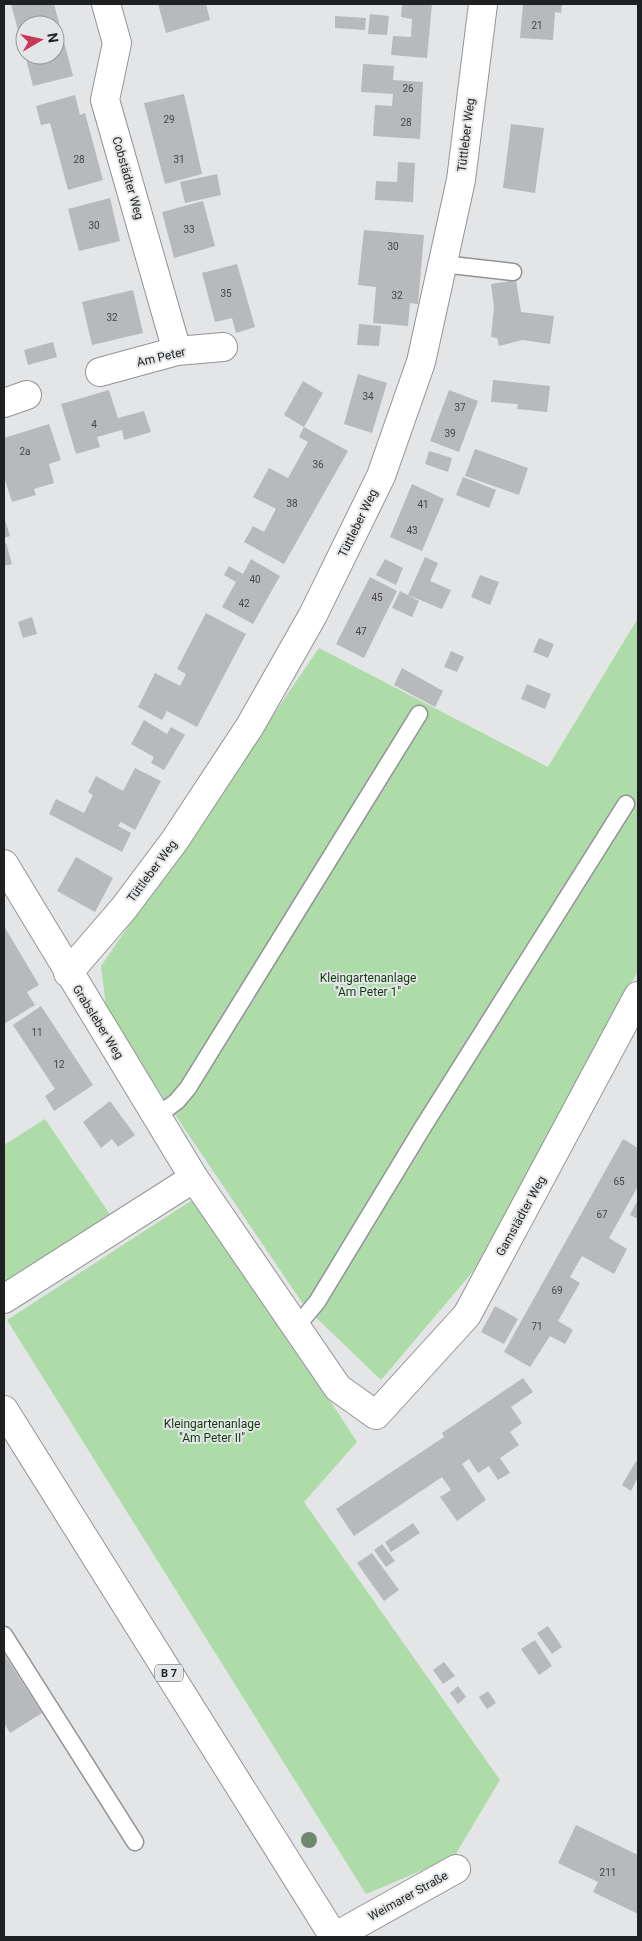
<svg xmlns="http://www.w3.org/2000/svg" width="642" height="1941" font-family="Roboto,sans-serif">
<style>
.green{fill:#aedca9}
.building{fill:#b8b9bc}
.lines{fill:none;stroke-linecap:round;stroke-linejoin:round}
.lane-casing{stroke:#929396;stroke-width:19}
.street-casing{stroke:#929396;stroke-width:30}
.primary-casing{stroke:#929396;stroke-width:30}
.lane{stroke:#fff;stroke-width:16}
.street{stroke:#fff;stroke-width:28}
.primary{stroke:#fff;stroke-width:28}
.tree{fill:#6e896e}
.labels{text-anchor:middle;dominant-baseline:central;stroke-width:4;stroke-linejoin:round;paint-order:stroke}
.number-label{font-size:10px;fill:#454648}
.shield{fill:#e3e5e7;stroke:#5a5b5c;stroke-width:1}
.shield-label{font-size:11px;font-weight:bold;fill:#1f2021}
.street-label{font-size:12px;fill:#1f2021;stroke:#e3e5e7}
.park-label{font-size:12px;fill:#0f3e0b;stroke:#e3e5e7}
</style>
<rect width="100%" height="100%" fill="#e3e5e7"/>
<path class="green" d="M638,618V971L475,1269L381,1380L305,1307L107,1014L101,966L319,648L548,767Z
M45,1119L111,1216L4,1281V1145Z
M197,1197L357,1442L304,1502L500,1780L454,1857L366,1894L7,1320Z"/>
<path class="building" d="M11,4H54L73,76L33,86L25,55H55V25H25L24,53Z
M158,4H206L210,20L166,33Z
M402,4H432L427,58L391,55L393,36L411,37L412,19L401,17Z
M523,4H562L561,13L555,12L553,40L520,38Z
M370,14L389,16L387,35L368,34Z
M335,16L366,18L365,30L335,28Z
M363,64L394,66L393,80L423,82L420,139L373,136L375,105L392,106L393,94L361,92Z
M184,94L202,174L165,184L144,103Z
M75,95L80,115L85,113L103,180L68,190L50,123L41,125L36,106Z
M511,124L544,128L535,193L503,188Z
M398,162L415,163L413,202L375,200L376,181L397,182Z
M217,174L221,195L185,203L180,182Z
M110,198L120,241L79,251L68,209Z
M203,201L215,246L174,258L162,212Z
M364,230L424,235L418,304L410,303L408,326L373,323L376,287L358,285Z
M237,264L255,327L236,333L232,318L215,322L202,273Z
M516,280L521,312L554,316L550,344L522,340L499,346L497,338L491,337L494,307L491,284Z
M133,290L143,333L92,345L82,302Z
M359,324L381,326L379,346L357,345Z
M53,342L57,357L28,365L24,350Z
M358,374L387,383L372,433L344,424Z
M493,380L550,386L547,412L517,409L518,404L491,402Z
M303,381L323,393L304,427L284,415Z
M109,390L118,418L144,411L151,432L124,440L122,430L97,437L100,447L76,454L61,404Z
M449,390L478,401L459,452L430,441Z
M49,424L61,460L49,464L54,483L34,489L36,495L12,502L4,477V438Z
M304,427L348,451L284,564L244,542L253,526L264,532L276,509L253,497L269,468L288,478L308,442L299,437Z
M475,449L528,468L519,495L465,476Z
M429,451L452,458L448,472L425,464Z
M463,477L496,490L489,508L456,495Z
M412,484L444,499L422,551L390,537Z
M4,517L10,536L4,538Z
M6,543L12,564L4,566V544Z
M425,557L438,563L430,581L451,590L442,609L408,595Z
M251,559L280,576L253,624L222,607L236,582L224,575L229,566L243,574Z
M385,559L403,568L396,585L376,575Z
M480,575L499,582L490,605L471,597Z
M370,577L397,591L364,658L336,644Z
M400,591L419,601L412,617L392,608Z
M206,613L246,634L197,727L167,711L162,720L138,707L155,673L180,686L186,674L177,669Z
M32,617L37,634L23,638L18,622Z
M539,638L554,644L548,658L533,652Z
M451,651L464,657L457,672L444,667Z
M402,668L443,691L435,707L394,685Z
M527,684L551,694L545,709L521,699Z
M144,720L167,734L171,727L185,735L164,770L151,763L154,757L131,744Z
M135,768L161,781L135,830L121,822L118,826L131,833L122,852L49,814L56,799L84,813L93,795L88,792L96,776L123,791Z
M76,857L113,878L95,912L57,891Z
M4,926L39,985L27,992L35,1005L4,1024Z
M41,1006L93,1085L54,1111L45,1096L55,1089L13,1025Z
M110,1101L135,1135L118,1147L112,1139L101,1148L83,1122Z
M623,1139L638,1148V1186L609,1238L627,1249L614,1274L582,1256L570,1277L580,1283L558,1321L573,1330L565,1344L550,1336L530,1367L504,1352Z
M636,1203L638,1204V1219L630,1215Z
M495,1306L518,1319L504,1344L481,1332Z
M523,1378L533,1392L511,1407L522,1423L510,1432L519,1445L500,1458L510,1473L498,1480L489,1466L478,1473L469,1459L462,1464L486,1500L457,1521L440,1497L451,1490L442,1477L354,1536L336,1509L444,1437L442,1433Z
M636,1461L638,1463V1477L631,1491L622,1485Z
M413,1523L420,1533L391,1552L385,1542Z
M382,1544L395,1561L386,1567L374,1550Z
M372,1553L399,1590L384,1601L357,1563Z
M548,1626L562,1647L552,1654L537,1633Z
M535,1640L552,1666L539,1675L521,1649Z
M4,1654L42,1713L10,1733L4,1723Z
M444,1662L455,1676L443,1684L433,1670Z
M458,1686L466,1697L458,1704L450,1693Z
M488,1691L496,1703L487,1709L479,1697Z
M576,1825L638,1855V1914L593,1892L598,1882L558,1863Z"/>
<g class="lines">
<defs>
<path id="lane" d="M442,264L513,272
M156,1117L177,1101L188,1088L419,714
M296,1327L317,1302L423,1127L626,804
M4,1635L135,1842"/>
<path id="street" d="M106,4L117,43L105,100L177,351
M100,372L177,351L223,347
M4,403L27,395
M4,864L194,1178L338,1388L376,1415L467,1315L638,996
M68,973L124,908L175,840L250,726L313,615L381,476L421,362L461,180L483,4
M4,1299L194,1178
M334,1937L456,1869"/>
<path id="primary" d="M4,1410L334,1937"/>
</defs>
<use href="#lane" class="lane-casing"/>
<use href="#street" class="street-casing"/>
<use href="#primary" class="primary-casing"/>
<use href="#lane" class="lane"/>
<use href="#street" class="street"/>
<use href="#primary" class="primary"/>
</g>
<circle class="tree" cx="309" cy="1840" r="8"/>
<g class="labels">
<g class="number-label">
<text x="537" y="25">21</text>
<text x="408" y="88">26</text>
<text x="169" y="119">29</text>
<text x="406" y="122">28</text>
<text x="79" y="159">28</text>
<text x="179" y="159">31</text>
<text x="94" y="225">30</text>
<text x="189" y="229">33</text>
<text x="393" y="246">30</text>
<text x="226" y="293">35</text>
<text x="397" y="295">32</text>
<text x="112" y="317">32</text>
<text x="368" y="396">34</text>
<text x="460" y="407">37</text>
<text x="94" y="424">4</text>
<text x="450" y="433">39</text>
<text x="25" y="451">2a</text>
<text x="318" y="464">36</text>
<text x="292" y="503">38</text>
<text x="423" y="504">41</text>
<text x="412" y="530">43</text>
<text x="255" y="579">40</text>
<text x="377" y="597">45</text>
<text x="244" y="603">42</text>
<text x="361" y="631">47</text>
<text x="37" y="1032">11</text>
<text x="59" y="1064">12</text>
<text x="619" y="1181">65</text>
<text x="602" y="1214">67</text>
<text x="557" y="1290">69</text>
<text x="537" y="1326">71</text>
<text x="608" y="1872">211</text>
</g>
<rect class="shield" x="155" y="1664.5" width="28" height="17" rx="4"/>
<g class="shield-label">
<text x="169" y="1673">B 7</text>
</g>
<g class="street-label">
<text transform="translate(466 135) rotate(-83)">Tüttleber Weg</text>
<text transform="translate(128 178) rotate(74)">Cobstädter Weg</text>
<text transform="translate(161 357) rotate(-13)">Am Peter</text>
<text transform="translate(358 523) rotate(-64)">Tüttleber Weg</text>
<text transform="translate(152 871) rotate(-53)">Tüttleber Weg</text>
<text transform="translate(98 1022) rotate(58)">Grabsleber Weg</text>
<text transform="translate(521 1216) rotate(-61)">Gamstädter Weg</text>
<text transform="translate(408 1896) rotate(-29)">Weimarer Straße</text>
</g>
<g class="park-label">
<text x="368" y="978">Kleingartenanlage<tspan x="368" dy="14">"Am Peter 1"</tspan></text>
<text x="212" y="1424">Kleingartenanlage<tspan x="212" dy="14">"Am Peter II"</tspan></text>
</g>
</g>
<rect width="642" height="1941" fill="none" stroke="#1f2021" stroke-width="10"/>
<g transform="translate(40 40) rotate(81)"><circle r="24" fill="#e3e5e7" stroke="#959698"/>
<path d="M0-4L9 19L0 12L-9 19Z" fill="#c83855"/>
<text y="-8" font-size="14" font-weight="bold" text-anchor="middle" fill="#1f2021">N</text>
</g>
</svg>
